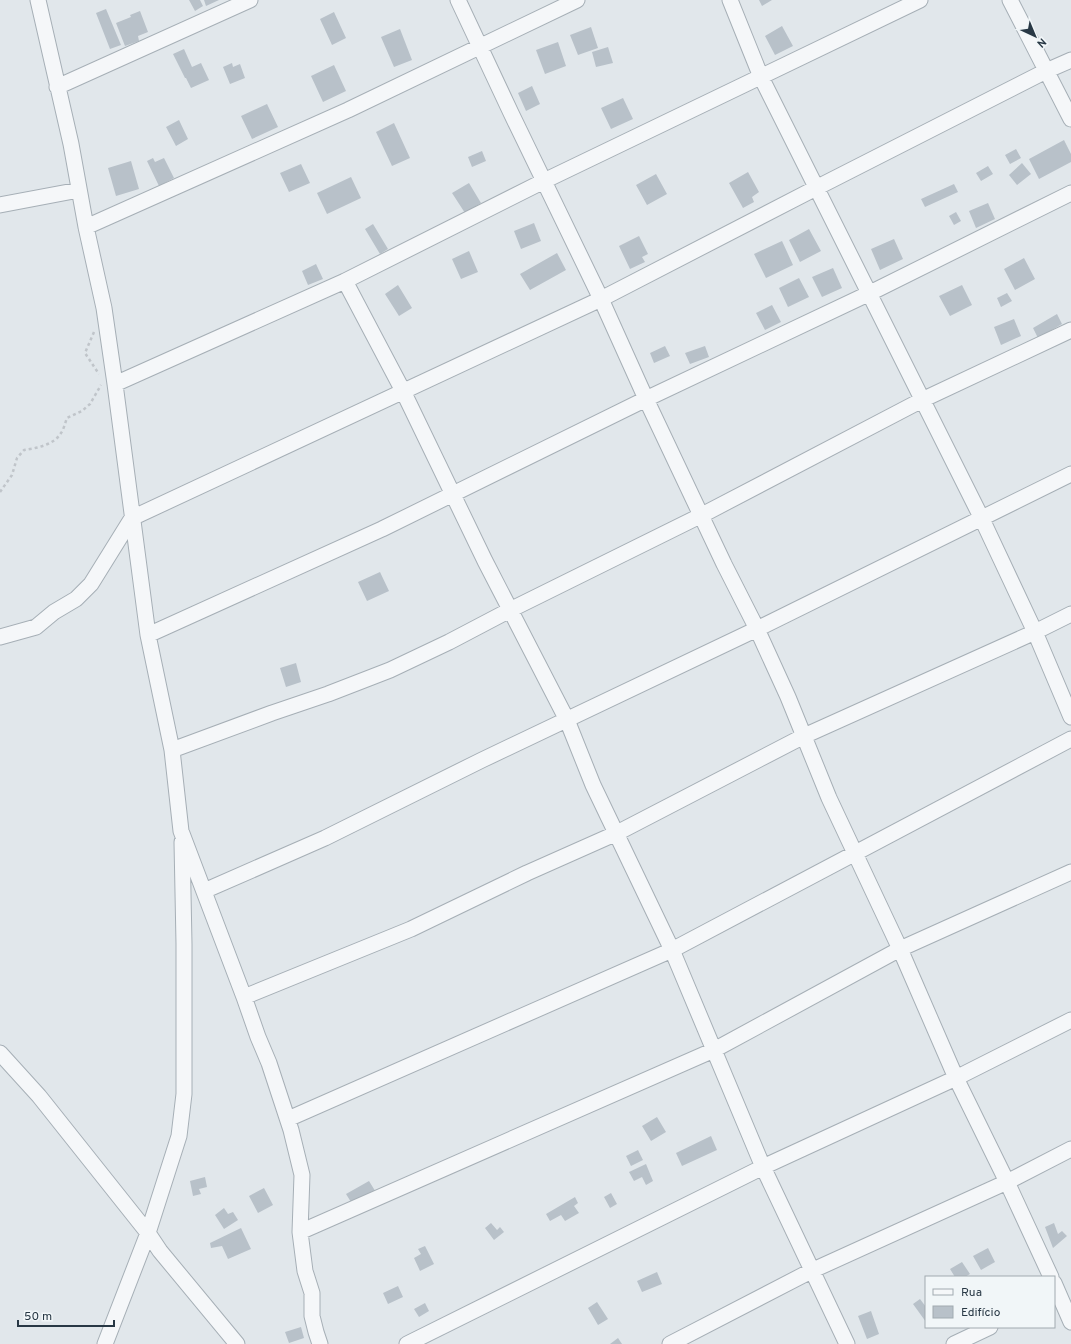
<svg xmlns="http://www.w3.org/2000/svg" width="1071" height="1344" font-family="Overpass,sans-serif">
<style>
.building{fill:#b8c1c9}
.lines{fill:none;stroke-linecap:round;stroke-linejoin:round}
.street-casing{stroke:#a6afb6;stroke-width:17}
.path{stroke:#c0c5ca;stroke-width:2.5;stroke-dasharray:3 3;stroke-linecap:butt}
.street{stroke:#f5f7f9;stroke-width:15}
</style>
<rect width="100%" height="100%" fill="#e1e7eb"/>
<path class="building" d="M189,0H200L203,6L195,11Z
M204,0H219L206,6Z
M759,0H772L762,6Z
M106,9L121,45L110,49L96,13Z
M140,11L148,32L138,36L139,41L125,46L116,23L131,17L130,15Z
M334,12L346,38L332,45L320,19Z
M782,26L793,46L775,55L765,36Z
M591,27L598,48L578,55L570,35Z
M400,29L412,60L394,67L381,37Z
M558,42L566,66L545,74L536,50Z
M608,47L613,63L596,67L592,52Z
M184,49L192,67L201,63L209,80L191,88L186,78H185L173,54Z
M232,63L233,67L240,64L245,78L230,84L223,67Z
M334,65L346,91L323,102L311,76Z
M532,86L540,104L526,111L518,93Z
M623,98L633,119L611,129L601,108Z
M267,104L278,127L252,139L241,116Z
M179,120L188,139L176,146L166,127Z
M394,123L410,158L392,166L376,132Z
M1064,140L1071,154V162L1039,179L1029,159Z
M1016,149L1021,158L1010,164L1005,155Z
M482,151L486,161L472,167L468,157Z
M153,158L155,162L164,158L174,178L159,186L147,161Z
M131,161L139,189L116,196L108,168Z
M1022,163L1031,174L1017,185L1009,175Z
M301,164L310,183L289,192L280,173Z
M988,166L993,174L981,181L976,173Z
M748,172L759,192L752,197L754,202L743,208L729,183Z
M656,174L667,194L647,205L636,185Z
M351,177L361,198L327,214L317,193Z
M469,183L481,203L465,213L452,193Z
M954,184L958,192L925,207L921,199Z
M988,203L995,219L976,228L969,211Z
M956,212L961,221L954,225L949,216Z
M534,223L541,241L521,249L514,231Z
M373,224L388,249L380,254L365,229Z
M809,229L821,251L800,262L789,240Z
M639,236L648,254L642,257L645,262L630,269L619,246Z
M894,239L903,259L880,270L871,249Z
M782,241L793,265L766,278L754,254Z
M469,251L478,272L461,279L452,259Z
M557,253L566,270L530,290L520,274Z
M1024,258L1035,279L1015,290L1004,269Z
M316,264L323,279L308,285L302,271Z
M833,268L842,288L822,297L812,277Z
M799,278L809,297L788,307L779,288Z
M398,285L412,308L399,316L385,294Z
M962,285L972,305L950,316L939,296Z
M1007,293L1012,301L1001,307L997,298Z
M772,305L781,322L765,330L756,313Z
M1057,314L1062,324L1038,338L1033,328Z
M1014,319L1021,336L1001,345L994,327Z
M665,346L670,356L654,363L650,353Z
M705,346L709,357L690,364L685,353Z
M380,572L389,591L367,601L358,582Z
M296,663L301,682L286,687L280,668Z
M657,1117L666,1132L651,1141L642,1126Z
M711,1136L717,1150L682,1166L676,1153Z
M638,1150L643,1160L631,1166L626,1156Z
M646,1164L653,1181L646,1185L642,1177L634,1181L629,1172Z
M205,1177L207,1187L199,1189L201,1194L193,1196L190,1181Z
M369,1181L382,1202L359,1215L346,1194Z
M264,1188L273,1205L258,1213L249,1196Z
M611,1193L617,1204L610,1208L604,1197Z
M575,1197L578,1203L574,1206L579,1213L565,1221L561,1215L550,1221L546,1214Z
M224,1208L228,1214L233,1212L238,1220L224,1229L215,1215Z
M491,1223L497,1230L500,1227L504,1232L494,1240L485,1228Z
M1054,1223L1058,1234L1062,1231L1067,1236L1053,1248L1045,1227Z
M241,1228L251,1249L228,1259L222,1246L211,1248L210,1243Z
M425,1246L434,1264L420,1271L414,1258L421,1254L418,1249Z
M988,1248L995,1262L981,1270L973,1256Z
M962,1262L970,1274L965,1277H955L950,1269Z
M657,1272L662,1284L642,1292L637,1281Z
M398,1286L403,1297L388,1304L383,1293Z
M920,1299L926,1307V1322L913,1304Z
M597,1302L608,1319L598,1325L588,1308Z
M425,1303L429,1311L419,1317L414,1309Z
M871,1311L879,1334L867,1339L858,1316Z
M301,1327L304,1338L289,1343L285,1332Z
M618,1338L622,1344H610Z"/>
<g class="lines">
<defs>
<path id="street" d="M38,0L71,144L86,227L104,308L115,384L148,635L172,750L181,831L244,997L258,1037L269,1063L291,1130L302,1175L300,1232L305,1271L312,1293V1316L316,1332L320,1344
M458,0L511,113L601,299L646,399L724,564L757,629L788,697L829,798L900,949L956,1078L1007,1182L1051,1277
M730,0L761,77L981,517L1035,632L1071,717
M1010,0L1071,119
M57,87L250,0
M0,205L79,190
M86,227L348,110L577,0
M345,281L403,391L485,561L567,720L593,785L672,950L763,1167L847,1344
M115,384L345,281L544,181L920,0
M148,635L382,529L646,399L870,293L1071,193
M0,637L36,627L54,612L76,599L91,584L132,518L601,299L816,188L1046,71L1071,60
M172,750L272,713L328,694L390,670L449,642L510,610L702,515L922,400L1071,330
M204,891L325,838L482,760L757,629L1071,474
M244,997L411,929L527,873L617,833L804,736L1035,632L1071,614
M0,1053L39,1096L148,1233L160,1251L237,1344
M288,1119L672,950L1071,739
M300,1232L714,1050L900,949L1071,872
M1054,1283L1071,1322
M105,1344L148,1233L179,1136L184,1094V944L182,842
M407,1344L763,1167L956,1078L1071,1020
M670,1344L811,1271L1007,1182L1071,1149
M954,1344L990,1327"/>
</defs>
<use href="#street" class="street-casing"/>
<path class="path" d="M94,332L85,353L99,374
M0,492L12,475L17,458L24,450C37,448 54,445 61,433C64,429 65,423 67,418L82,411L90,404L101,385"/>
<use href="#street" class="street"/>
</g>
<rect x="925" y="1276" width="130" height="52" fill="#f1f6f8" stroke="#a1aab0"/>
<rect x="933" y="1289" width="20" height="6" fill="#f5f7f9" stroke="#a1aab0"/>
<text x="961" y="1296" font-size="12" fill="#283845">Rua</text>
<rect x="933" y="1306" width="20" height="12" fill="#b8c1c9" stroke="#a1aab0"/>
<text x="961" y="1316" font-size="12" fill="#283845">Edifício</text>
<g transform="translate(1035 36) rotate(136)" stroke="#f1f6f8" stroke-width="3" paint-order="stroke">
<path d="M0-3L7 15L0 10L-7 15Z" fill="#283845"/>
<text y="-6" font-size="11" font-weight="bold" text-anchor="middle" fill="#283845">N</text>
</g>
<path d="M18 1320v6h96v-6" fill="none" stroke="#283845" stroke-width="2"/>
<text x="24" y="1320" font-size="12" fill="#283845" stroke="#f1f6f8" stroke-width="3" paint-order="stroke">50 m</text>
</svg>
